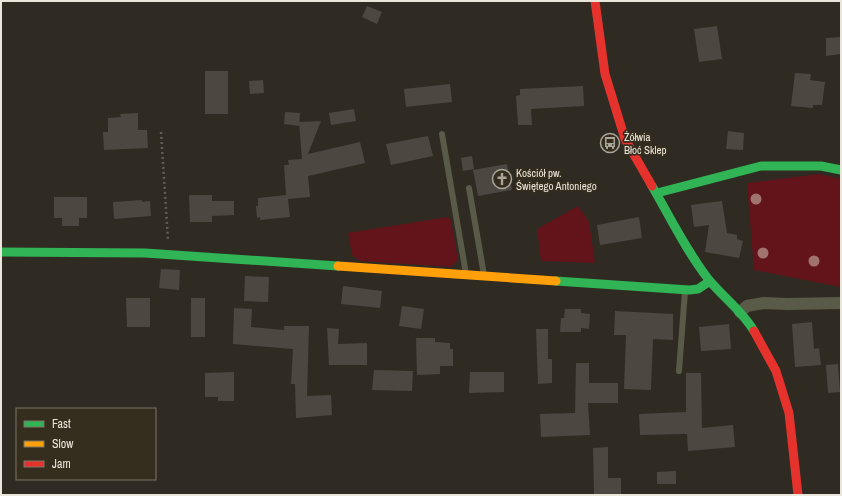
<svg xmlns="http://www.w3.org/2000/svg" width="842" height="496" font-family="'Archivo Narrow',sans-serif">
<style>
.green{fill:#63141a}
.building{fill:#4c4741}
.lines{fill:none;stroke-linecap:round;stroke-linejoin:round}
.path{stroke:#605f52;stroke-width:2.5;stroke-dasharray:2 3;stroke-linecap:butt}
.lane{stroke:#5a5a48;stroke-width:6}
.street{stroke:#5a5a48;stroke-width:12}
.fast{stroke:#30b455;stroke-width:9}
.slow{stroke:#ff9f0a;stroke-width:9}
.jam{stroke:#e5322d;stroke-width:9}
.tree{fill:#a1736e}
.labels{text-anchor:middle;dominant-baseline:central;stroke-width:3.5;stroke-linejoin:round;paint-order:stroke}
.poi-label{font-size:11px;fill:#ebe6dc;stroke:#352d1d;text-anchor:start}
</style>
<rect width="100%" height="100%" fill="#2f2b23"/>
<path class="green" d="M819,174L841,179V287L754,270L747,183Z
M578,206L589,222L595,263L541,261L537,229Z
M448,217L451,221L458,260L451,267L360,261L352,255L348,233Z"/>
<path class="building" d="M367,6L382,12L377,24L362,17Z
M717,26L722,59L699,62L694,29Z
M841,37V54L826,56V38Z
M205,71H228V114H205Z
M795,73L811,74L810,80L825,82L822,105H813V108L791,106Z
M263,80L264,93L250,94L249,81Z
M450,84L452,102L406,107L404,89Z
M583,86L584,106L531,109L532,125H518L516,96L520,95V89Z
M354,109L356,121L331,125L329,113Z
M285,112L300,113L299,126L284,124Z
M138,113V130H147L148,148L104,150L103,132H108V118L121,117L120,114Z
M321,121L308,154L360,142L365,163L308,176L310,197L288,199L290,217L260,220V217L257,218L256,206H258V198L286,195L284,165H289L288,160L302,159L299,122Z
M728,131L744,133L743,150L726,149Z
M428,136L433,156L391,165L386,144Z
M472,156L474,169L463,171L461,158Z
M507,164L512,190L478,196L473,170Z
M189,195H212V201H234V215L212,216V222H190Z
M54,197H87V218H79V226H62V218H54Z
M142,200V202L150,201L151,216L114,219L113,202Z
M722,201L727,233L737,235V239L743,241L739,258L705,252L709,225L694,227L691,205Z
M639,217L642,238L600,245L597,225Z
M161,269L180,270L179,290L159,288Z
M245,276L269,277L268,302L244,301Z
M343,286L382,291L380,308L341,304Z
M126,298H150V327H127Z
M191,298H205V337H191Z
M402,306L424,309L421,329L399,326Z
M234,308L252,309L251,327L284,330V326H309L307,396L331,395L332,415L296,418L295,384H291L293,349L233,344Z
M565,309H581V313L590,314L589,329L581,328V332H560L561,318H564Z
M615,311L673,314V340L653,339L651,390L624,389L626,335H614Z
M812,322L814,349L819,348L821,365L795,367L792,324Z
M729,324L731,349L701,351L699,327Z
M327,328L339,329L338,344L367,343V365H329Z
M536,329H548V359H552V383L538,384Z
M416,338H435V342L450,343V349H453V366H440V374L417,375Z
M576,363H589V383H618V403H588L590,435L541,437L540,414L575,413Z
M838,364L840,392L828,393L826,365Z
M374,370L413,371L412,391L372,390Z
M234,372V401H218V397H205V373Z
M470,372H504V392L469,393Z
M686,373H701L702,428L733,425L735,447L688,451L687,434L640,435L639,414L686,412Z
M608,447V478H621V495H594L593,448Z
M676,471V484H657V472Z"/>
<g class="lines">
<path class="path" d="M161,132L168,240"/>
<path class="lane" d="M442,134L466,274
M469,188L484,275
M679,371L685,291"/>
<path class="street" d="M740,312L747,306L764,303L787,304L841,303"/>
<path class="fast" d="M652,186C670,217 687,252 709,280C724,298 742,311 754,331
M657,193L761,166H821L841,170
M1,252L145,253L338,266
M556,281L689,290L698,289L710,281"/>
<path class="slow" d="M338,266L556,281"/>
<path class="jam" d="M595,1L605,74L625,139L652,186
M754,331L776,371L789,413L798,495"/>
</g>
<g class="tree">
<circle cx="756" cy="199" r="5.5"/>
<circle cx="763" cy="253" r="5.5"/>
<circle cx="814" cy="261" r="5.5"/>
</g>
<defs>
<symbol id="bus-ring" viewBox="-11 -11 22 22"><circle r="9.5" fill="#352d1d" stroke="#a9a59b" stroke-width="1.5"/><path d="M-5-6H5V4H4V6H2V4H-2V6H-4V4H-5ZM-3.5-4V0h7V-4ZM-3.5 1.2v1.5H-2V1.2ZM2 1.2v1.5H3.5V1.2Z" fill="#a9a59b"/></symbol>
<symbol id="church-ring" viewBox="-11 -11 22 22"><circle r="9.5" fill="#352d1d" stroke="#a9a59b" stroke-width="1.5"/><path d="M-1.2-6h2.4v3.5h3.3v2.4h-3.3V6h-2.4V-.1h-3.3v-2.4h3.3Z" fill="#a9a59b"/></symbol>
</defs>
<g fill-rule="evenodd">
<use href="#bus-ring" x="599" y="132" width="22" height="22"/>
<use href="#church-ring" x="491" y="168" width="22" height="22"/>
</g>
<g class="labels">
<g class="poi-label">
<text x="624" y="137">Żółwia<tspan x="624" dy="13">Błoć Sklep</tspan></text>
<text x="516" y="173">Kościół pw.<tspan x="516" dy="13">Świętego Antoniego</tspan></text>
</g>
</g>
<rect width="842" height="496" fill="none" stroke="#ebe6dc" stroke-width="4"/>
<rect x="16" y="408" width="140" height="72" fill="#352d1d" stroke="#7e7769"/>
<rect x="24" y="421" width="20" height="6" fill="#30b455" stroke="#7e7769"/>
<text x="52" y="428" font-size="12" fill="#ebe6dc">Fast</text>
<rect x="24" y="441" width="20" height="6" fill="#ff9f0a" stroke="#7e7769"/>
<text x="52" y="448" font-size="12" fill="#ebe6dc">Slow</text>
<rect x="24" y="461" width="20" height="6" fill="#e5322d" stroke="#7e7769"/>
<text x="52" y="468" font-size="12" fill="#ebe6dc">Jam</text>
</svg>
